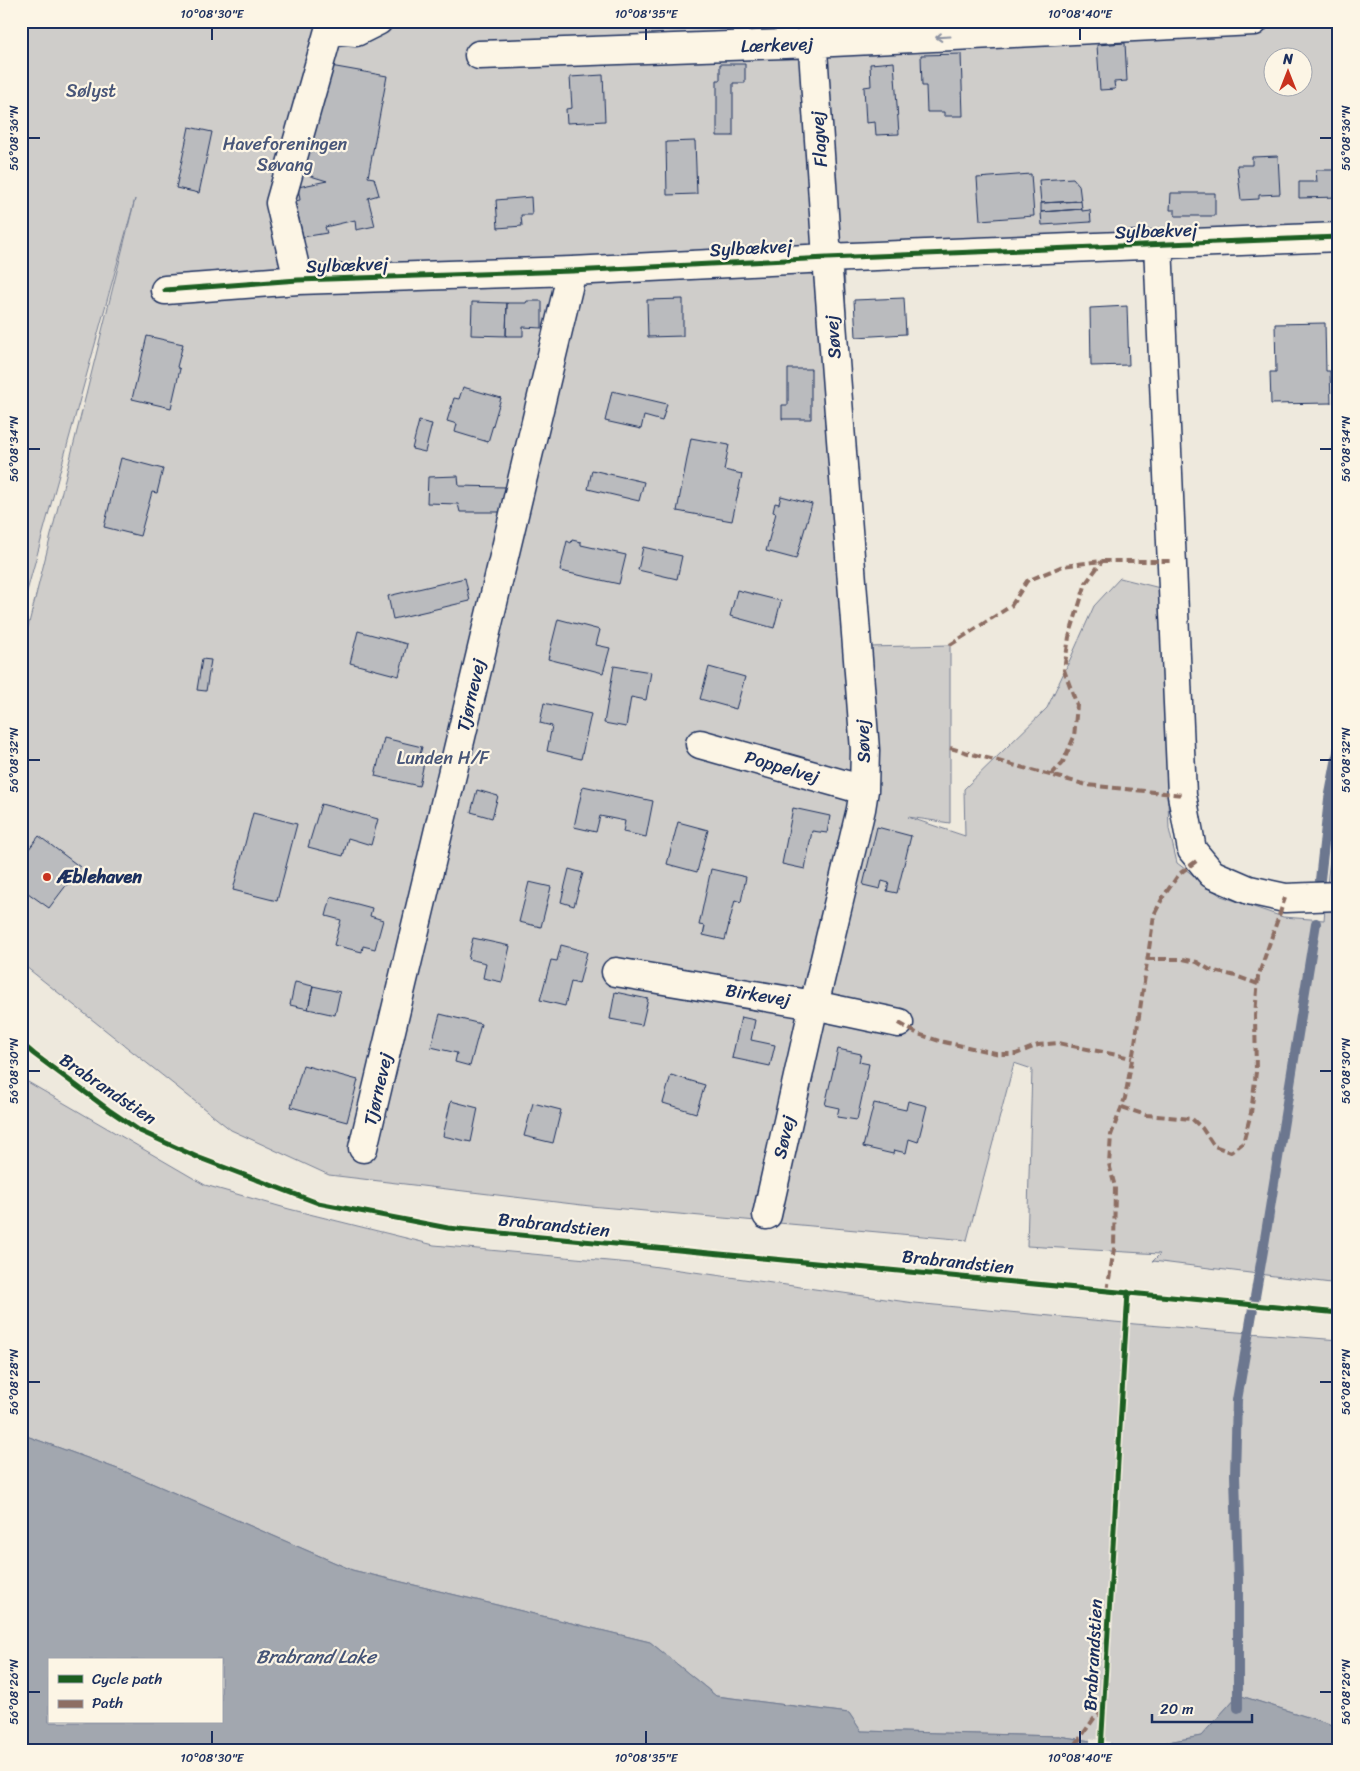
<svg xmlns="http://www.w3.org/2000/svg" width="1360" height="1771" font-family="Sriracha,sans-serif">
<style>
.green{fill:#cfcdca;stroke:#757e94;fill-rule:evenodd}
.water{fill:#a2a7af;stroke:#6c778f;fill-rule:evenodd}
.pier{fill:#eee9dd}
.lines{fill:none;stroke-linecap:round;stroke-linejoin:round}
.stream{stroke:#6c778f;stroke-width:10}
.building{fill:#babbbe;stroke:#1b2f5e}
.minor-casing{stroke:#1b2f5e;stroke-width:31}
.minor{stroke:#fcf5e5;stroke-width:28}
.quiet{stroke:#8d6e63;stroke-width:4;stroke-dasharray:8 4;stroke-linecap:butt}
.cycleway-casing{stroke:#fcf5e5;stroke-width:8}
.cycleway{stroke:#1b5e20;stroke-width:5}
.oneway{stroke:#8c92a2}
.ticks{fill:none;stroke:#1b2f5e;stroke-width:2}
.poi-dot{fill:#c8321e;stroke:#fcf5e5;stroke-width:2}
.labels{text-anchor:middle;dominant-baseline:central;stroke-width:4.5;stroke-linejoin:round;paint-order:stroke}
.street-label{font-size:18px;fill:#1b2f5e;stroke:#fcf5e5}
.park-label{font-size:18px;fill:#485679;stroke:#fcf5e5}
.poi-label{font-size:18px;font-weight:bold;fill:#1b2f5e;stroke:#fcf5e5;text-anchor:start}
.water-label{font-size:19px;font-style:italic;fill:#445376;stroke:#fcf5e5}
.neatline{fill:none;stroke:#1b2f5e;stroke-width:2}
.ticks-label{font-size:12px;text-anchor:middle;fill:#1b2f5e}
</style>
<rect width="100%" height="100%" fill="#eee9dd"/>
<filter id="ink" filterUnits="userSpaceOnUse"><feTurbulence type="fractalNoise" baseFrequency=".02" numOctaves="2"/><feDisplacementMap in="SourceGraphic" scale="10" xChannelSelector="R" yChannelSelector="G"/><feConvolveMatrix kernelMatrix="1 2 1 2 8 2 1 2 1" color-interpolation-filters="sRGB"/></filter>
<g filter="url(#ink)">
<path class="green" d="M21,21H1339V228L844,264L865,792L869,647L950,645V823L908,817L965,836L964,789L1047,708L1068,664L1094,606L1120,578L1160,588L1169,829L1177,863L1221,896L1283,917L1324,920L1328,875L1339,788V1284L1153,1261L1160,1254L1027,1246L1032,1069L1014,1063L967,1240L590,1206L329,1175L231,1130L21,963V655L135,199L21,613ZM1272,58H1302V88H1272Z
M21,1078L205,1185L289,1209L434,1245L630,1263L914,1303L1135,1324L1339,1340V1727L1238,1695L1201,1736L1135,1748L1059,1736L861,1731L849,1713L716,1696L650,1642L352,1570L126,1472L21,1434Z"/>
<path class="water" d="M21,1434L126,1472L352,1570L650,1642L716,1696L849,1713L861,1731L1059,1736L1135,1748L1201,1736L1238,1695L1339,1727V1750H21ZM49,1660H221V1722H49Z"/>
<path class="pier" d="M1090,1738L1110,1742V1750H1090Z"/>
<g class="lines">
<path class="stream" d="M1320,880L1329,799L1339,747
M1238,1708V1579L1235,1475L1237,1400L1263,1251L1316,923"/>
</g>
<path class="building" d="M1125,43L1127,81L1114,82L1115,89L1100,90L1097,45Z
M961,54L963,116H944V112H927L926,86H922L921,55Z
M894,62L899,134L876,135L875,122L866,123L864,87L871,86L870,64Z
M720,64H745V83H733V136H717V80H720Z
M325,65L387,76L368,177L374,178L379,195L368,198L375,226L356,230L355,220L325,227L327,233L303,237L295,201L300,200L298,187L327,181L301,173Z
M603,75L605,121L567,123L566,109L572,108L570,77Z
M189,127L212,132L199,193L176,188Z
M695,141L697,194L667,195L666,142Z
M1278,156L1280,194L1259,195V199L1241,200L1237,165H1252V157Z
M1316,170H1339V197L1299,198V182H1317Z
M1031,174L1034,216L980,220L977,178Z
M1073,178L1079,185L1081,201L1041,203L1039,180Z
M1171,193H1215V216H1175V210H1170Z
M531,197L532,215H521L522,226L498,228L496,200Z
M1081,201L1082,209L1041,212V203Z
M1082,209V211L1090,210L1091,222L1042,225L1041,212Z
M904,298L906,334L856,337L854,300Z
M683,299V336L648,337L647,300Z
M527,301H542V328L523,327V336H506L507,303H526Z
M472,302L507,303L506,336L471,335Z
M1127,306L1129,365L1091,366L1090,308Z
M1325,323L1326,371H1330L1331,403L1271,404L1270,372H1276L1275,324Z
M147,336L183,344L177,367L180,369L171,408L132,399Z
M788,369H811V419H782V405H788Z
M463,387L501,398L488,442L455,432L457,424L447,421L454,398L459,399Z
M612,391L667,404L662,421L644,416L641,429L605,421Z
M419,421L432,424L425,452L412,449Z
M691,438L729,445L724,470L742,474L732,521L677,511Z
M121,458L163,469L157,493L152,492L140,536L104,527Z
M592,470L644,482L639,501L588,489Z
M458,476L459,486L506,487L501,512H460L458,504L427,503L428,477Z
M781,496L812,504L796,559L766,551L776,513L773,512L775,503L779,504Z
M572,540L581,542V545L626,555L619,584L560,571L567,541L571,543Z
M643,547L682,556L677,579L638,570Z
M465,578L470,601L393,619L388,596Z
M737,590L781,601L774,628L730,616Z
M558,619L600,630L596,645L610,648L603,673L548,659Z
M358,631L407,644L399,676L350,663Z
M202,659L211,660L206,691L197,690Z
M614,666L651,672L646,700L631,697L626,727L604,723Z
M709,667L745,677L736,709L700,699Z
M544,703L591,714L581,759L547,751L552,726L540,723Z
M384,738L422,747L418,762L424,763L419,786L375,776Z
M583,786L653,801L646,837L623,832L625,821L600,816L596,832L574,827Z
M477,790L498,796L492,818L471,812Z
M321,804L378,819L371,845L348,838L343,856L308,847Z
M793,808L830,816L827,833L812,831L805,869L782,864Z
M253,813L297,824L277,901L233,890Z
M678,822L708,830L697,872L667,864Z
M877,827L911,836L897,893L887,891L889,883L882,881L880,889L863,885Z
M39,836L80,867L49,908L21,888V859Z
M569,869L583,873L574,906L561,902Z
M711,869L746,877L741,902L735,900L725,940L703,935L705,926L699,925Z
M529,882L551,887L541,927L519,922Z
M331,897L372,908L370,916L383,920L375,949L363,946L362,952L334,945L341,920L326,916Z
M473,938L510,946L502,982L483,978L486,963L468,959Z
M561,945L587,952L579,984L571,982L565,1006L540,1000L551,960L557,961Z
M295,982L313,986L308,1009L290,1005Z
M313,986L340,992L335,1015L308,1009Z
M615,992L648,999L642,1025L610,1019Z
M440,1014L481,1024L470,1066L455,1062L457,1053L431,1047Z
M741,1017L755,1020L751,1040L775,1045L770,1066L732,1058Z
M838,1049L861,1054L859,1062L869,1064L857,1120L837,1117L839,1108L825,1105Z
M303,1065L358,1080L347,1122L291,1107Z
M671,1075L705,1085L696,1113L663,1103Z
M451,1101L478,1108L471,1142L443,1136Z
M908,1101L927,1106L918,1142L909,1139L906,1153L894,1150L893,1154L863,1147L874,1103L906,1110Z
M533,1103L561,1110L553,1143L524,1136Z"/>
<g class="lines">
<defs>
<path id="minor" d="M479,55L813,43L1254,21
M1158,244L1182,795L1192,850L1212,874L1249,890L1285,898L1339,896
M298,280L280,203L329,30L356,32L378,21
M165,290L298,280L572,271L827,258L1339,237
M700,744L864,790
M616,972L814,1005L899,1023
M363,1148L572,271
M767,1215L814,1005L861,809L864,790L865,750L827,258L811,21"/>
</defs>
<use href="#minor" class="minor-casing"/>
<use href="#minor" class="minor"/>
<path class="quiet" d="M950,645L1011,606L1027,581L1063,566L1102,561H1172
M950,748L1087,785L1182,795
M1051,775L1063,762L1074,737L1077,705L1064,670L1069,637L1086,583L1102,561
M1147,959H1183L1197,962L1210,970L1236,976L1258,984
M899,1023L918,1034L939,1041L1000,1054H1016L1038,1045L1058,1043L1132,1058
M1122,1107L1146,1115L1192,1119L1202,1128L1214,1146L1231,1152L1243,1143L1251,1113L1256,1072L1255,1016L1258,977L1285,898
M1107,1291L1114,1249L1115,1187L1109,1164L1111,1135L1125,1098L1135,1043L1154,915L1163,897L1179,874L1199,859
M1336,1292L1339,1270
M1076,1744L1095,1717L1104,1712"/>
<defs>
<path id="cycleway" d="M165,290L298,280L572,271L827,258L1339,237
M21,1043L34,1054L109,1110L140,1131L197,1157L318,1203L448,1228L1339,1313
M1101,1750L1128,1292"/>
</defs>
<use href="#cycleway" class="cycleway-casing"/>
<use href="#cycleway" class="cycleway"/>
</g>
<defs><path id="oneway-shaft" d="M-6 0H5M1.5-3L5.5 0L1.5 3" fill="none" stroke-width="1.6" stroke-linecap="round" stroke-linejoin="round" transform="scale(1.25)"/></defs>
<use class="oneway" href="#oneway-shaft" transform="translate(943 37) rotate(177)"/>
</g>
<path class="ticks" d="M212,28V40M646,28V40M1080,28V40M28,138H40M1320,138H1332M28,449H40M1320,449H1332M28,760H40M1320,760H1332M28,1071H40M1320,1071H1332M28,1382H40M1320,1382H1332M28,1692H40M1320,1692H1332M212,1731V1744M646,1731V1744M1080,1731V1744"/>
<circle class="poi-dot" cx="47" cy="877" r="5"/>
<g class="labels">
<g class="street-label">
<text transform="translate(777 45) rotate(-2)">Lærkevej</text>
<text transform="translate(819 139) rotate(-94)">Flagvej</text>
<text transform="translate(1156 231) rotate(-2)">Sylbækvej</text>
<text transform="translate(751 248) rotate(-3)">Sylbækvej</text>
<text transform="translate(347 265) rotate(-2)">Sylbækvej</text>
<text transform="translate(833 337) rotate(-94)">Søvej</text>
<text transform="translate(471 695) rotate(-77)">Tjørnevej</text>
<text transform="translate(863 741) rotate(-92)">Søvej</text>
<text transform="translate(782 767) rotate(16)">Poppelvej</text>
<text transform="translate(758 995) rotate(9)">Birkevej</text>
<text transform="translate(108 1089) rotate(34)">Brabrandstien</text>
<text transform="translate(378 1089) rotate(-77)">Tjørnevej</text>
<text transform="translate(784 1137) rotate(-77)">Søvej</text>
<text transform="translate(554 1225) rotate(6)">Brabrandstien</text>
<text transform="translate(958 1262) rotate(6)">Brabrandstien</text>
<text transform="translate(1093 1655) rotate(-87)">Brabrandstien</text>
</g>
<g class="park-label">
<text x="91" y="91">Sølyst</text>
<text x="285" y="144">Haveforeningen<tspan x="285" dy="21">Søvang</tspan></text>
<text x="443" y="758">Lunden H/F</text>
</g>
<g class="poi-label">
<text x="57" y="877">Æblehaven</text>
</g>
<g class="water-label">
<text x="316" y="1656">Brabrand Lake</text>
</g>
</g>
<rect width="1360" height="1771" fill="none" stroke="#fcf5e5" stroke-width="55"/>
<rect x="48" y="1658" width="175" height="65" fill="#fcf5e5" stroke="#a2a6af"/>
<rect x="58" y="1675" width="25" height="8" fill="#1b5e20" stroke="#a2a6af"/>
<text x="92" y="1684" font-size="15" fill="#1b2f5e">Cycle path</text>
<rect x="58" y="1700" width="25" height="8" fill="#8d6e63" stroke="#a2a6af"/>
<text x="92" y="1708" font-size="15" fill="#1b2f5e">Path</text>
<g transform="translate(1288 72)"><circle r="24" fill="#fcf5e5" stroke="#a2a6af"/>
<path d="M0-4L9 19L0 12L-9 19Z" fill="#c8321e"/>
<text y="-8" font-size="14" font-weight="bold" text-anchor="middle" fill="#1b2f5e">N</text>
</g>
<path d="M1152 1714v8h100v-8" fill="none" stroke="#1b2f5e" stroke-width="2.5"/>
<text x="1160" y="1714" font-size="15" fill="#1b2f5e" stroke="#fcf5e5" stroke-width="4" paint-order="stroke">20 m</text>
<rect x="28" y="28" width="1304" height="1716" class="neatline"/>
<g class="ticks-label">
<text x="212" y="18">10°08'30"E</text>
<text x="646" y="18">10°08'35"E</text>
<text x="1080" y="18">10°08'40"E</text>
<text transform="translate(14 138) rotate(-90)" y="4">56°08'36"N</text>
<text transform="translate(1346 138) rotate(-90)" y="4">56°08'36"N</text>
<text transform="translate(14 449) rotate(-90)" y="4">56°08'34"N</text>
<text transform="translate(1346 449) rotate(-90)" y="4">56°08'34"N</text>
<text transform="translate(14 760) rotate(-90)" y="4">56°08'32"N</text>
<text transform="translate(1346 760) rotate(-90)" y="4">56°08'32"N</text>
<text transform="translate(14 1071) rotate(-90)" y="4">56°08'30"N</text>
<text transform="translate(1346 1071) rotate(-90)" y="4">56°08'30"N</text>
<text transform="translate(14 1382) rotate(-90)" y="4">56°08'28"N</text>
<text transform="translate(1346 1382) rotate(-90)" y="4">56°08'28"N</text>
<text transform="translate(14 1692) rotate(-90)" y="4">56°08'26"N</text>
<text transform="translate(1346 1692) rotate(-90)" y="4">56°08'26"N</text>
<text x="212" y="1762">10°08'30"E</text>
<text x="646" y="1762">10°08'35"E</text>
<text x="1080" y="1762">10°08'40"E</text>
</g>
</svg>
